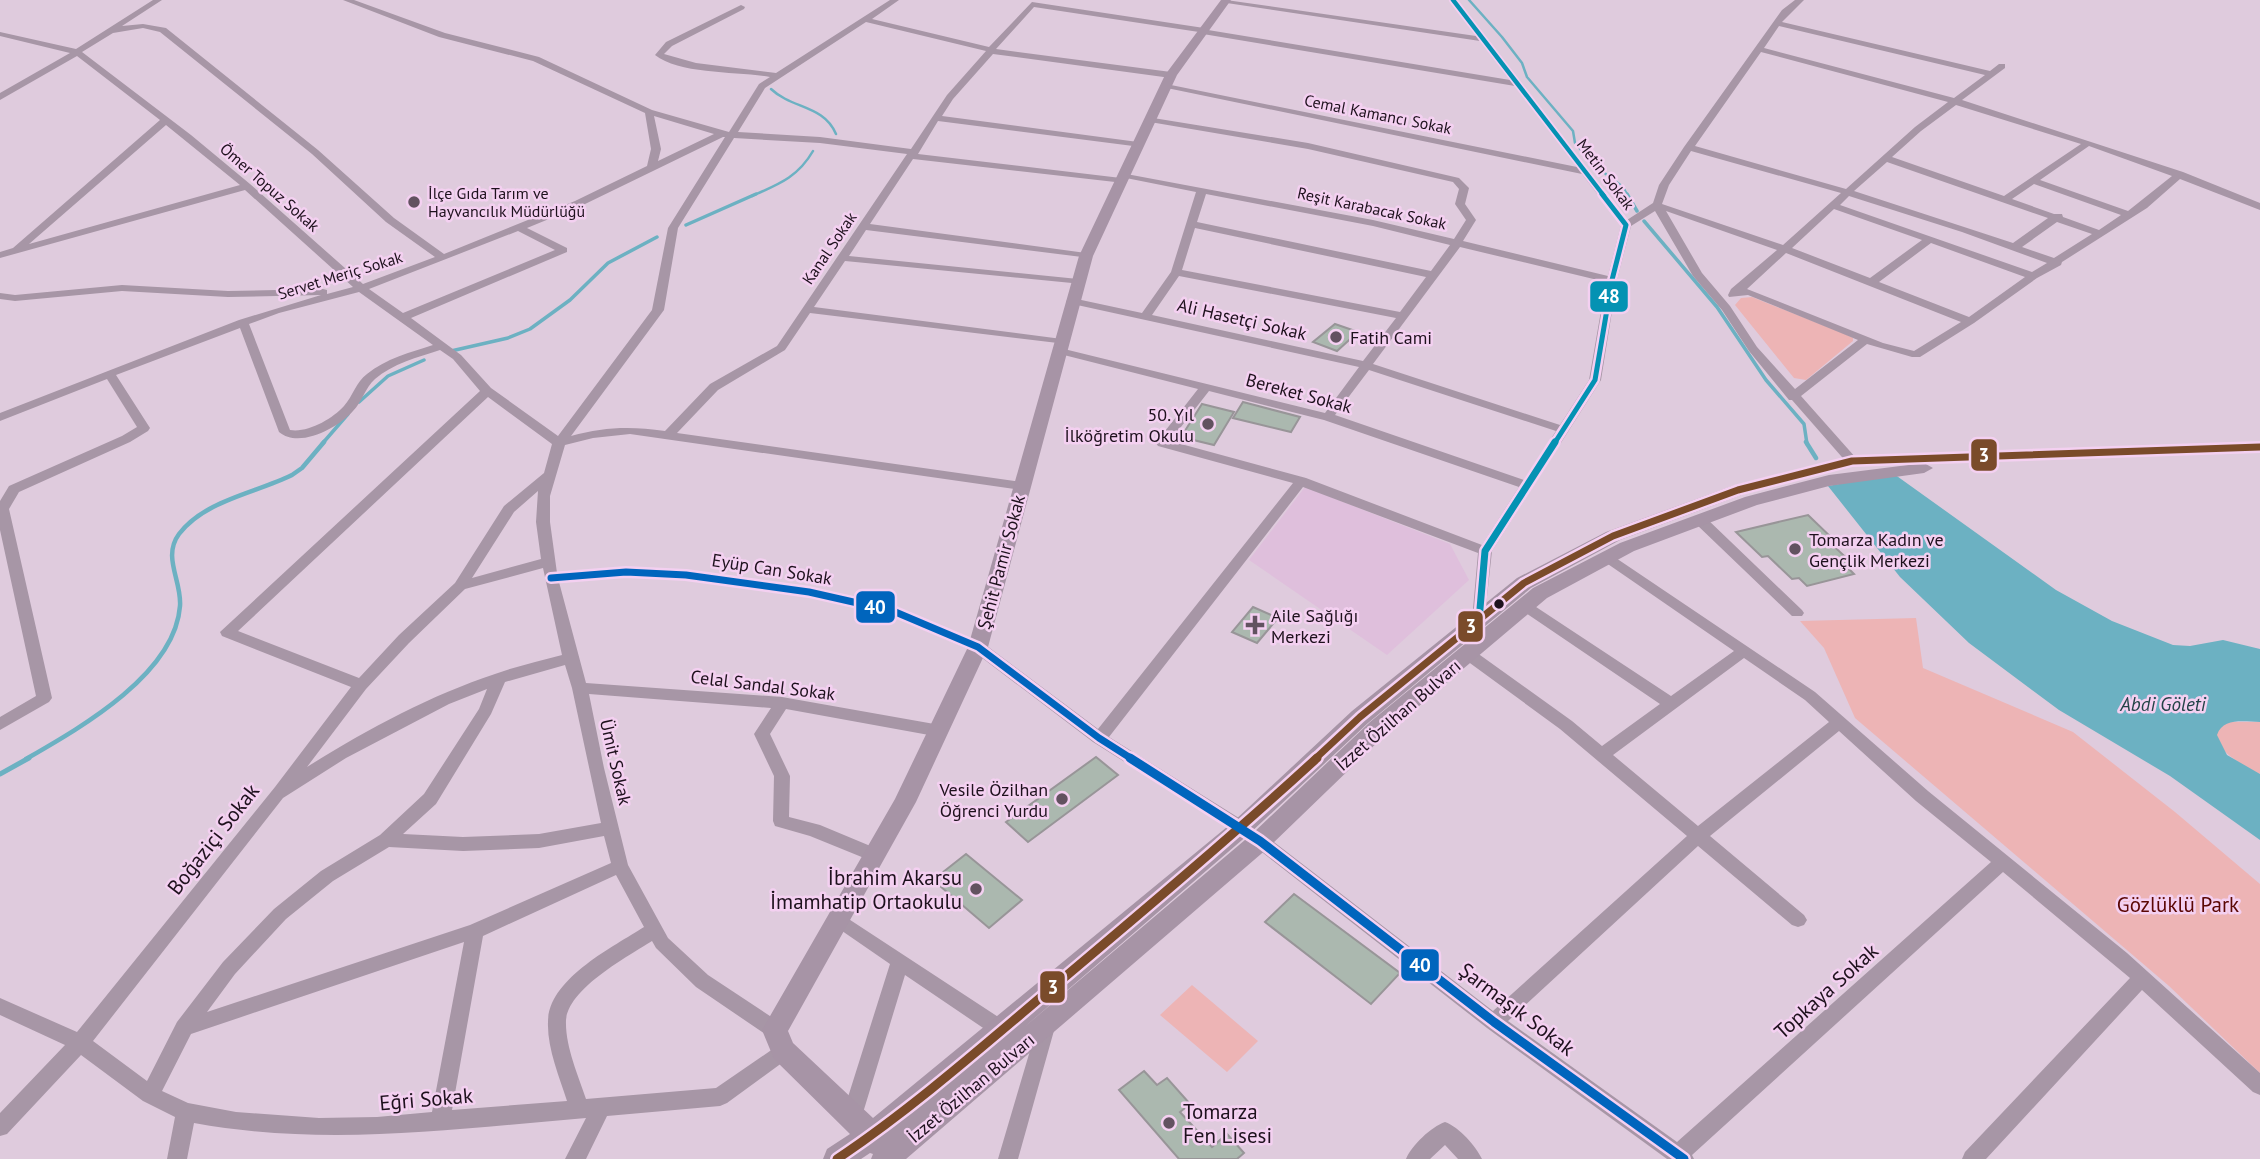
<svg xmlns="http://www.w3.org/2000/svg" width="2260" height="1159" font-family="'PT Sans',sans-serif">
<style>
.built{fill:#dfbfdc}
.green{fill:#edb4b5}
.water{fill:#6cb1c2}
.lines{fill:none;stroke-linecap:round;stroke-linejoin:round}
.stream-far3{stroke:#6cb1c2;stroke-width:2.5}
.stream-far2{stroke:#6cb1c2;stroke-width:3.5}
.stream-far1{stroke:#6cb1c2;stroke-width:4.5}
.stream{stroke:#6cb1c2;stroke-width:5}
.building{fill:#abb8af;stroke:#989598;stroke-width:2}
.street{fill:#a796a6;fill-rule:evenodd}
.secondary{fill:#a794a6;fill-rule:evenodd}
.bus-1-far1-casing{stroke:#f4d0f1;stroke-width:12}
.bus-1-casing{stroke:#f4d0f1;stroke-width:14}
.bus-2-far2-casing{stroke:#f4d0f1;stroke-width:8}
.bus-2-far1-casing{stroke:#f4d0f1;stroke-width:10}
.bus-2-casing{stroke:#f4d0f1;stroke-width:12}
.bus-3-far1-casing{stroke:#f4d0f1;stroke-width:12}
.bus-3-casing{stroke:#f4d0f1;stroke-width:14}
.bus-1-far1{stroke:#7a4b2a;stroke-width:7}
.bus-1{stroke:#7a4b2a;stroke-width:9}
.bus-2-far2{stroke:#0492b3;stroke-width:4.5}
.bus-2-far1{stroke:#0492b3;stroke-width:5}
.bus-2{stroke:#0492b3;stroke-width:7}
.bus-3-far1{stroke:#0065bd;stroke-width:7}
.bus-3{stroke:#0065bd;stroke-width:9}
.poi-dot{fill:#625260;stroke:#f4d0f1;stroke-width:2.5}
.bus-dot{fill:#1e111d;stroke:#f4d0f1;stroke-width:2.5}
.labels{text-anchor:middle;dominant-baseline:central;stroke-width:5;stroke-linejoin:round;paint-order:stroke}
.far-street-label{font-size:16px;fill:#1e111d;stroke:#f4d0f1}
.far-poi-label{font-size:16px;fill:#1e111d;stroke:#f4d0f1;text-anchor:start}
.street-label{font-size:18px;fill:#1e111d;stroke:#f4d0f1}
.poi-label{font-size:18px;fill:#1e111d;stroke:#f4d0f1;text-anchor:start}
.water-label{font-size:19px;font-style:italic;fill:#234348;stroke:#f4d0f1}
.near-street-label{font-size:21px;fill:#1e111d;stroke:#f4d0f1}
.near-poi-label{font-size:21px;fill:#1e111d;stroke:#f4d0f1;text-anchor:end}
.near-park-label{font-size:21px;fill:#5b0704;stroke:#f4d0f1}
.line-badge{stroke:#f4d0f1;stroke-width:2.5}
.badge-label{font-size:19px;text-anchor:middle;font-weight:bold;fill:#fff}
</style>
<rect width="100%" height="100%" fill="#dfcbdd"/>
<path class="built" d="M1305,487L1450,544L1469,580L1387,655L1249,560Z"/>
<path class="green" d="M1752,297L1845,334L1853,338V341L1806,380L1794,378L1735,305L1741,298Z
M1916,618L1923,668L2073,732L2175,812L2260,884V1073L2169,986L1855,718L1824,648L1800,621Z
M2229,722H2260V774C2245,767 2193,739 2229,722Z
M1192,985L1258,1041L1227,1072L1160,1015Z"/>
<path class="water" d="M1894,474L2056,590L2112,621L2173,645L2190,646L2223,640L2260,649V722C2245,722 2223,717 2217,735L2227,755L2260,774V840L2170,776L2059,710L1969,643L1900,577L1828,486Z"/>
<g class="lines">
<path class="stream-far3" d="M1469,0L1502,37L1522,63L1527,77L1573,131L1575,143L1594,165L1623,187L1628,196
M771,89C792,109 824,105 836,134
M752,196C779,184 798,177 813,151"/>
<path class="stream-far2" d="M1627,194L1637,211
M1644,221L1717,307L1766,380L1804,424L1807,444
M686,225L756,194
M451,351L508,338L530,329L570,300L608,263L657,237
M359,402L388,376L424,360
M322,444L348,414"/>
<path class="stream-far1" d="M1806,442L1816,458
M26,759C78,729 175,675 180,606C182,581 162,557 179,534C205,500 256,493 292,475L302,468L324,442"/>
<path class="stream" d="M0,774L29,758"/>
</g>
<path class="building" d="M1335,324L1358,332L1337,351L1313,342Z
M1243,402L1300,417L1291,432L1233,418Z
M1202,404L1234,412L1214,445L1181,437Z
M1808,515L1834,540L1828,541L1853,564L1846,566L1854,574L1807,586L1799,578L1792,579L1768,556L1762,557L1736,532Z
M1253,607L1278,618L1257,643L1232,632Z
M1096,757L1118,775L1028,842L1006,822Z
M966,854L1022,900L989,928L933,880Z
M1294,894L1400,973L1371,1004L1265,922Z
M1144,1071L1157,1085L1167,1078L1190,1104L1180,1112L1212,1147L1227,1134L1244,1153L1237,1159H1179L1119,1090Z"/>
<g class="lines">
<path class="street" d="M153,0H162L122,26L143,24L166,28L318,150L394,218L444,254L575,201L647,166L651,149L645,113L533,61L439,37L343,0H354L445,33L539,57L652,110L729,132L759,84L770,77C738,71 680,75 655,55L666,42L741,5L745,7L744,9L672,46L664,54L696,63L776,73L890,0H899L872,19L989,47L1032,2L1204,28L1208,30L1510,80L1480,41L1220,2L1226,0L1476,36L1449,0H1457L1627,220L1653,203L1659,185L1684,147L1782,10L1795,0H1804L1782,22L1990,71L1999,64H2005V68L1962,100L2183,172L2260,203V210L2180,179L2147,208L2062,262L2061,265L2037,278L1974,323L1920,357H1912L1867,344L1801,396L1856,458L1858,461L1856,464H1848L1792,400H1789L1749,351L1722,310L1693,276L1655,211L1631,226L1617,280L1601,380L1492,551L1484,624H1474L1472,620L1478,553L1303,487L1109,737L1247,823L1249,828L1247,833L1241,835L1093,742L973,651L889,615L809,597L686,580L626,577L559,582L586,683L782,697L940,725L946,727L948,731L946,735L940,737L786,709L770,734L790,776L789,817L820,825L880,850L882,855L880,860L874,862L810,836L775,826L773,821L774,776L754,734L771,708L589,694L604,768L628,865L668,938L708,975L782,1024L784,1030L782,1036L775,1038L768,1036L696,987L656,948L652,941C627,957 569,988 566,1020C565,1046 578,1075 586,1099L716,1088L783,1042L790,1045L793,1051L790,1057L727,1103L720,1106L607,1116L586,1159H565L586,1118C452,1129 327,1147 194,1123L187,1159H167L175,1117L143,1101L81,1055L7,1134L0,1136V1113L65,1045L0,1015V998L77,1032L275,787L351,687L222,636L220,632L480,391L453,359L440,350C418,357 392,364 375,379C365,388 362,402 353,411C338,428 299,449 279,432L240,328L116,375L150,428L148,431L130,442L19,492L9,509L52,698L49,702L0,730V717L36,696L0,530V501L9,486L122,436L137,427L107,379L0,421V413L239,320L321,295L228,297L122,291L15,301L0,299V293L15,295L122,285L228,291L323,289L327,290V294L353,287L245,190L0,258V252L13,248L160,120L77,56L0,100V93L70,53L0,36V32L76,49ZM1034,7L1199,32L1203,34L1515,86L1577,167L1166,84L1162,87L1582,174L1621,225L1608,276L1463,241L1476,220L1465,204L1469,188L1459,178L1308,143L1147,117V121L1150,122L1308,149L1453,182L1459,189L1455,204L1466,220L1454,239L1373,220L1121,173V177L1196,192L1171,272L1142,313L1072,298L1066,301L1068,303L1359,367L1325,413L1060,348L1056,349V353L1198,389L1158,440L1156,443L1158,446L1293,483L1098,729L983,643L898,608L809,587L686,570L626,567L557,573L550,522V496L565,445L593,438L630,434L1022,490L1027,489L1028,486L1022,482L677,433L718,390L785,350L810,313L1066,344V340L1062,339L814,307L845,261L1082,284L1083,282L1078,279L849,256L866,230L1090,258V254L1086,253L870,224L913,159L1124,183V179L1121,178L918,154L938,121L1141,147L1143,145L1138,142L942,116L953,99L993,54L1171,78L1175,75L1171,72L996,49ZM866,22L986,51L947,95L911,149L820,137L738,132L765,88ZM1779,26L1985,75L1954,98L1764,48ZM143,28L160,32L312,154L386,222L435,257L363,284L250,184L191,135L82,52L113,33ZM1761,52L1948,102L1915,127L1846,189L1695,146ZM1956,105L2081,144L2004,196L1892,157L1921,131ZM654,116L714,134L658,161L661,149ZM166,125L240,185L29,244ZM723,137H725L668,228L652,310L558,436L491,388L461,355L411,318L567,252V248L527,228L583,205ZM734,138L820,143L907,154L777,346L710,384L665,431C630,426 604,427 571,436L664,310L678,228ZM2089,146L2172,176L2128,211L2040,180ZM1691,151L1841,193L1783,245L1662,204L1669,185ZM1887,162L2048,218L2013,243L1854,191ZM2034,184L2121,215L2099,230L2063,217L2062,214H2054L2012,199ZM1206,194L1373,226L1450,245L1431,271L1197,222ZM1849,196L1962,232L2047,263L2032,272L1840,205ZM1834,209L1922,240L1870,278L1792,248ZM1666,211L1777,250L1731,289L1728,295L1729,297L1748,295L1858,340L1795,389L1757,347L1730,306L1702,273ZM2057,222L2092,234L2054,258L2022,247ZM1195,228L1426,277L1400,312L1182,270ZM518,231L555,250L403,313L369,289ZM1931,243L2025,277L1969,317L1879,282ZM1460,247L1606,282L1589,380L1560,425L1373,364ZM1786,253L1961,322L1914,351L1883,343L1747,289ZM1179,276L1396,318L1363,361L1152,315ZM359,292L433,345C411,352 385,359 367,374C356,382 353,396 344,406C332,419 308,433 290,430L249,324L279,313ZM1369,370L1556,431L1524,480L1335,415ZM1209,391L1324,420L1519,487L1482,545L1306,478L1170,441ZM488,397L552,444L544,473L504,506L455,583L399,635L359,678L238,631ZM538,491L536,522L541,559L472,578L514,512ZM543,568L562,655C540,661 517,666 495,674C431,695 364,731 307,767L366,689L409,643L465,589ZM565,665L572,688L601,823L539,834L463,837L403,834L436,804L491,714L505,682ZM487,689L479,709L424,794L380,835L321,871L274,909L223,962L177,1022L147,1081L93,1041L283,798L346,758L449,704ZM604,836L611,863L470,925L207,1012L235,974L286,919L333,881L389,847L463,851L539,848ZM616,875L644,927C613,947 548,979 548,1022C547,1048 559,1076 567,1101L452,1110L483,936ZM464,942L432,1112L377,1117L319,1118L236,1112L188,1103L162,1091L191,1034Z
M1700,516L1705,517L1802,610L1804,613L1802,616H1792L1695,523L1693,520L1695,517Z
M1607,552L1815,692L1928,791L2127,953L2260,1073V1095L2253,1092L2142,990L1986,1159H1962L1965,1152L2130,978L2003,872L1692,1155L1694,1159H1667L1487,1028L1254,846L1252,841L1254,836L1260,834L1266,836L1493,1011L1687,836L1560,729L1463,658L1461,654L1463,650H1473L1572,721L1602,746L1660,704L1520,609L1518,606L1520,603H1530L1671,696L1734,651L1602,560L1600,557L1602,554ZM1744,658L1805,700L1829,722L1698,826L1613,755ZM1839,731L1916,801L1991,862L1677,1142L1508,1021L1698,846L1792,925L1798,927L1804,925L1807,920L1804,915L1710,836Z
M838,912L1009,1024L1011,1030L1009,1036L1002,1038L995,1036L905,975L862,1116L859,1123L852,1125L845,1123L842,1116L890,964L832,924L829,919L832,914Z
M1046,1019L1053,1021L1055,1027L1018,1159H998L1037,1027L1039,1021Z
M1445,1122C1459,1127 1476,1146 1482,1159H1458L1445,1145L1430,1159H1406C1412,1145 1431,1127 1445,1122Z"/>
<path class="secondary" d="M1221,0H1231L1177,75L1093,256L988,647L916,802L788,1031L793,1043L873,1118L1233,822L1352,711L1517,578L1606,532L1732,486L1852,456L2260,442V452L1852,466L1744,494L1620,540L1531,588L1368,723L1249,834L1022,1029L1252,834L1370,722L1533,588L1620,543L1745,497L1829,475L1924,463L1933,468L1924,473L1829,486L1757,505L1634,551L1547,598L1386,734L1268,848L906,1159H871L873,1154L870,1153L861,1159H823L827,1149L850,1134L774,1059L762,1030L895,799L968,647L1079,256L1165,75Z"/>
<defs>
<path id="bus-1-far1" d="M1315,759L1360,717L1524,583L1613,536L1738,490L1852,461L2260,447"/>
<path id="bus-1" d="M837,1159C913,1108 983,1046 1053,987C1142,912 1231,837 1317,758"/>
<path id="bus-2-far2" d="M1453,0L1604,196"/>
<path id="bus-2-far1" d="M1554,444L1595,380L1612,280L1626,225L1602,194"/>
<path id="bus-2" d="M1479,620L1485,551L1555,442"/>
<path id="bus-3-far1" d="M551,578L626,572L686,575L809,592L893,611L978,647L1099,738L1132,759"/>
<path id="bus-3" d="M1130,758L1260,841L1494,1022L1684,1159"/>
</defs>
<use href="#bus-1-far1" class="bus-1-far1-casing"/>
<use href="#bus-1" class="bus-1-casing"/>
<use href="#bus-2-far2" class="bus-2-far2-casing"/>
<use href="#bus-2-far1" class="bus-2-far1-casing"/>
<use href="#bus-2" class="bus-2-casing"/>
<use href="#bus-3-far1" class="bus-3-far1-casing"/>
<use href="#bus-3" class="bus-3-casing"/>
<use href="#bus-1-far1" class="bus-1-far1"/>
<use href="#bus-1" class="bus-1"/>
<use href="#bus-2-far2" class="bus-2-far2"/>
<use href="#bus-2-far1" class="bus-2-far1"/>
<use href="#bus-2" class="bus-2"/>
<use href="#bus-3-far1" class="bus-3-far1"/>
<use href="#bus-3" class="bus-3"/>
</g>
<g class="poi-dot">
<circle cx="414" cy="202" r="7"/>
<circle cx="1336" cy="337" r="7"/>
<circle cx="1208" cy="424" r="7"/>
<circle cx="1795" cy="549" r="7"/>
<path d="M1251.5 614.5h7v7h7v7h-7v7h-7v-7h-7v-7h7z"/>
<circle cx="1062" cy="799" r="7"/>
<circle cx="976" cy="889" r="7"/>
<circle cx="1169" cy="1123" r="7"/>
</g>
<circle class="bus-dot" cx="1499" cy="604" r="6"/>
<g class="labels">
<g class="far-street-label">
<text transform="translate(1378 114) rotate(11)">Cemal Kamancı Sokak</text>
<text transform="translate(1606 174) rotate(53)">Metin Sokak</text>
<text transform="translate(270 187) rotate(41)">Ömer Topuz Sokak</text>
<text transform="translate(1372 208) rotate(12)">Reşit Karabacak Sokak</text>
<text transform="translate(829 248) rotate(-56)">Kanal Sokak</text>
<text transform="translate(340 275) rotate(-17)">Servet Meriç Sokak</text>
</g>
<g class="far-poi-label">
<text x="428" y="193">İlçe Gıda Tarım ve<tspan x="428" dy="18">Hayvancılık Müdürlüğü</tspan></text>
</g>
<g class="street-label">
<text transform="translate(1242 319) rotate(13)">Ali Hasetçi Sokak</text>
<text transform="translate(1299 393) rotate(15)">Bereket Sokak</text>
<text transform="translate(1001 562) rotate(-75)">Şehit Pamir Sokak</text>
<text transform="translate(772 569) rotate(9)">Eyüp Can Sokak</text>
<text transform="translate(763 685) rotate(7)">Celal Sandal Sokak</text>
<text transform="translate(1398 715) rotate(-41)">İzzet Özilhan Bulvarı</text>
<text transform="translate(616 762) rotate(77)">Ümit Sokak</text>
<text transform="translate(971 1088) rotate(-40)">İzzet Özilhan Bulvarı</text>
</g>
<g class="poi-label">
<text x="1350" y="337">Fatih Cami</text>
<text x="1194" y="414" text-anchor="end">50. Yıl<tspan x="1194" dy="21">İlköğretim Okulu</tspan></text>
<text x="1809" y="539">Tomarza Kadın ve<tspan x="1809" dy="21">Gençlik Merkezi</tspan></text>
<text x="1271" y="615">Aile Sağlığı<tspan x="1271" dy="21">Merkezi</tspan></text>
<text x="1048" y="789" text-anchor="end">Vesile Özilhan<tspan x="1048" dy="21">Öğrenci Yurdu</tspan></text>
</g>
<g class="water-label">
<text x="2163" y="704">Abdi Göleti</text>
</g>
<g class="near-street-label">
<text transform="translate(213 839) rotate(-52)">Boğaziçi Sokak</text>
<text transform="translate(1826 991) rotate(-42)">Topkaya Sokak</text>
<text transform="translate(1517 1009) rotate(37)">Şarmaşık Sokak</text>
<text transform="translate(426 1099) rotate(-5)">Eğri Sokak</text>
</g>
<g class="near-poi-label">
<text x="962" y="877">İbrahim Akarsu<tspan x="962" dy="24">İmamhatip Ortaokulu</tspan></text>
<text x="1183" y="1111" text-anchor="start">Tomarza<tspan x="1183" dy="24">Fen Lisesi</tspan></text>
</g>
<g class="near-park-label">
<text x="2178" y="904">Gözlüklü Park</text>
</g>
</g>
<g class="line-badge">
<rect x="1589" y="280" width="40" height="33" rx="7" fill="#0492b3"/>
<rect x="1970" y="438" width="28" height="34" rx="7" fill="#7a4b2a"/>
<rect x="855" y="590" width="41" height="34" rx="7" fill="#0065bd"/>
<rect x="1457" y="610" width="27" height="33" rx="7" fill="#7a4b2a"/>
<rect x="1400" y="948" width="40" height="34" rx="7" fill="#0065bd"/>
<rect x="1039" y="970" width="27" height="34" rx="7" fill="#7a4b2a"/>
</g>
<g class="badge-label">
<text x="1609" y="303">48</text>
<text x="1984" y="462">3</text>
<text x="875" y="614">40</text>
<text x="1471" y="633">3</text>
<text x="1420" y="972">40</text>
<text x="1053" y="994">3</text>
</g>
</svg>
